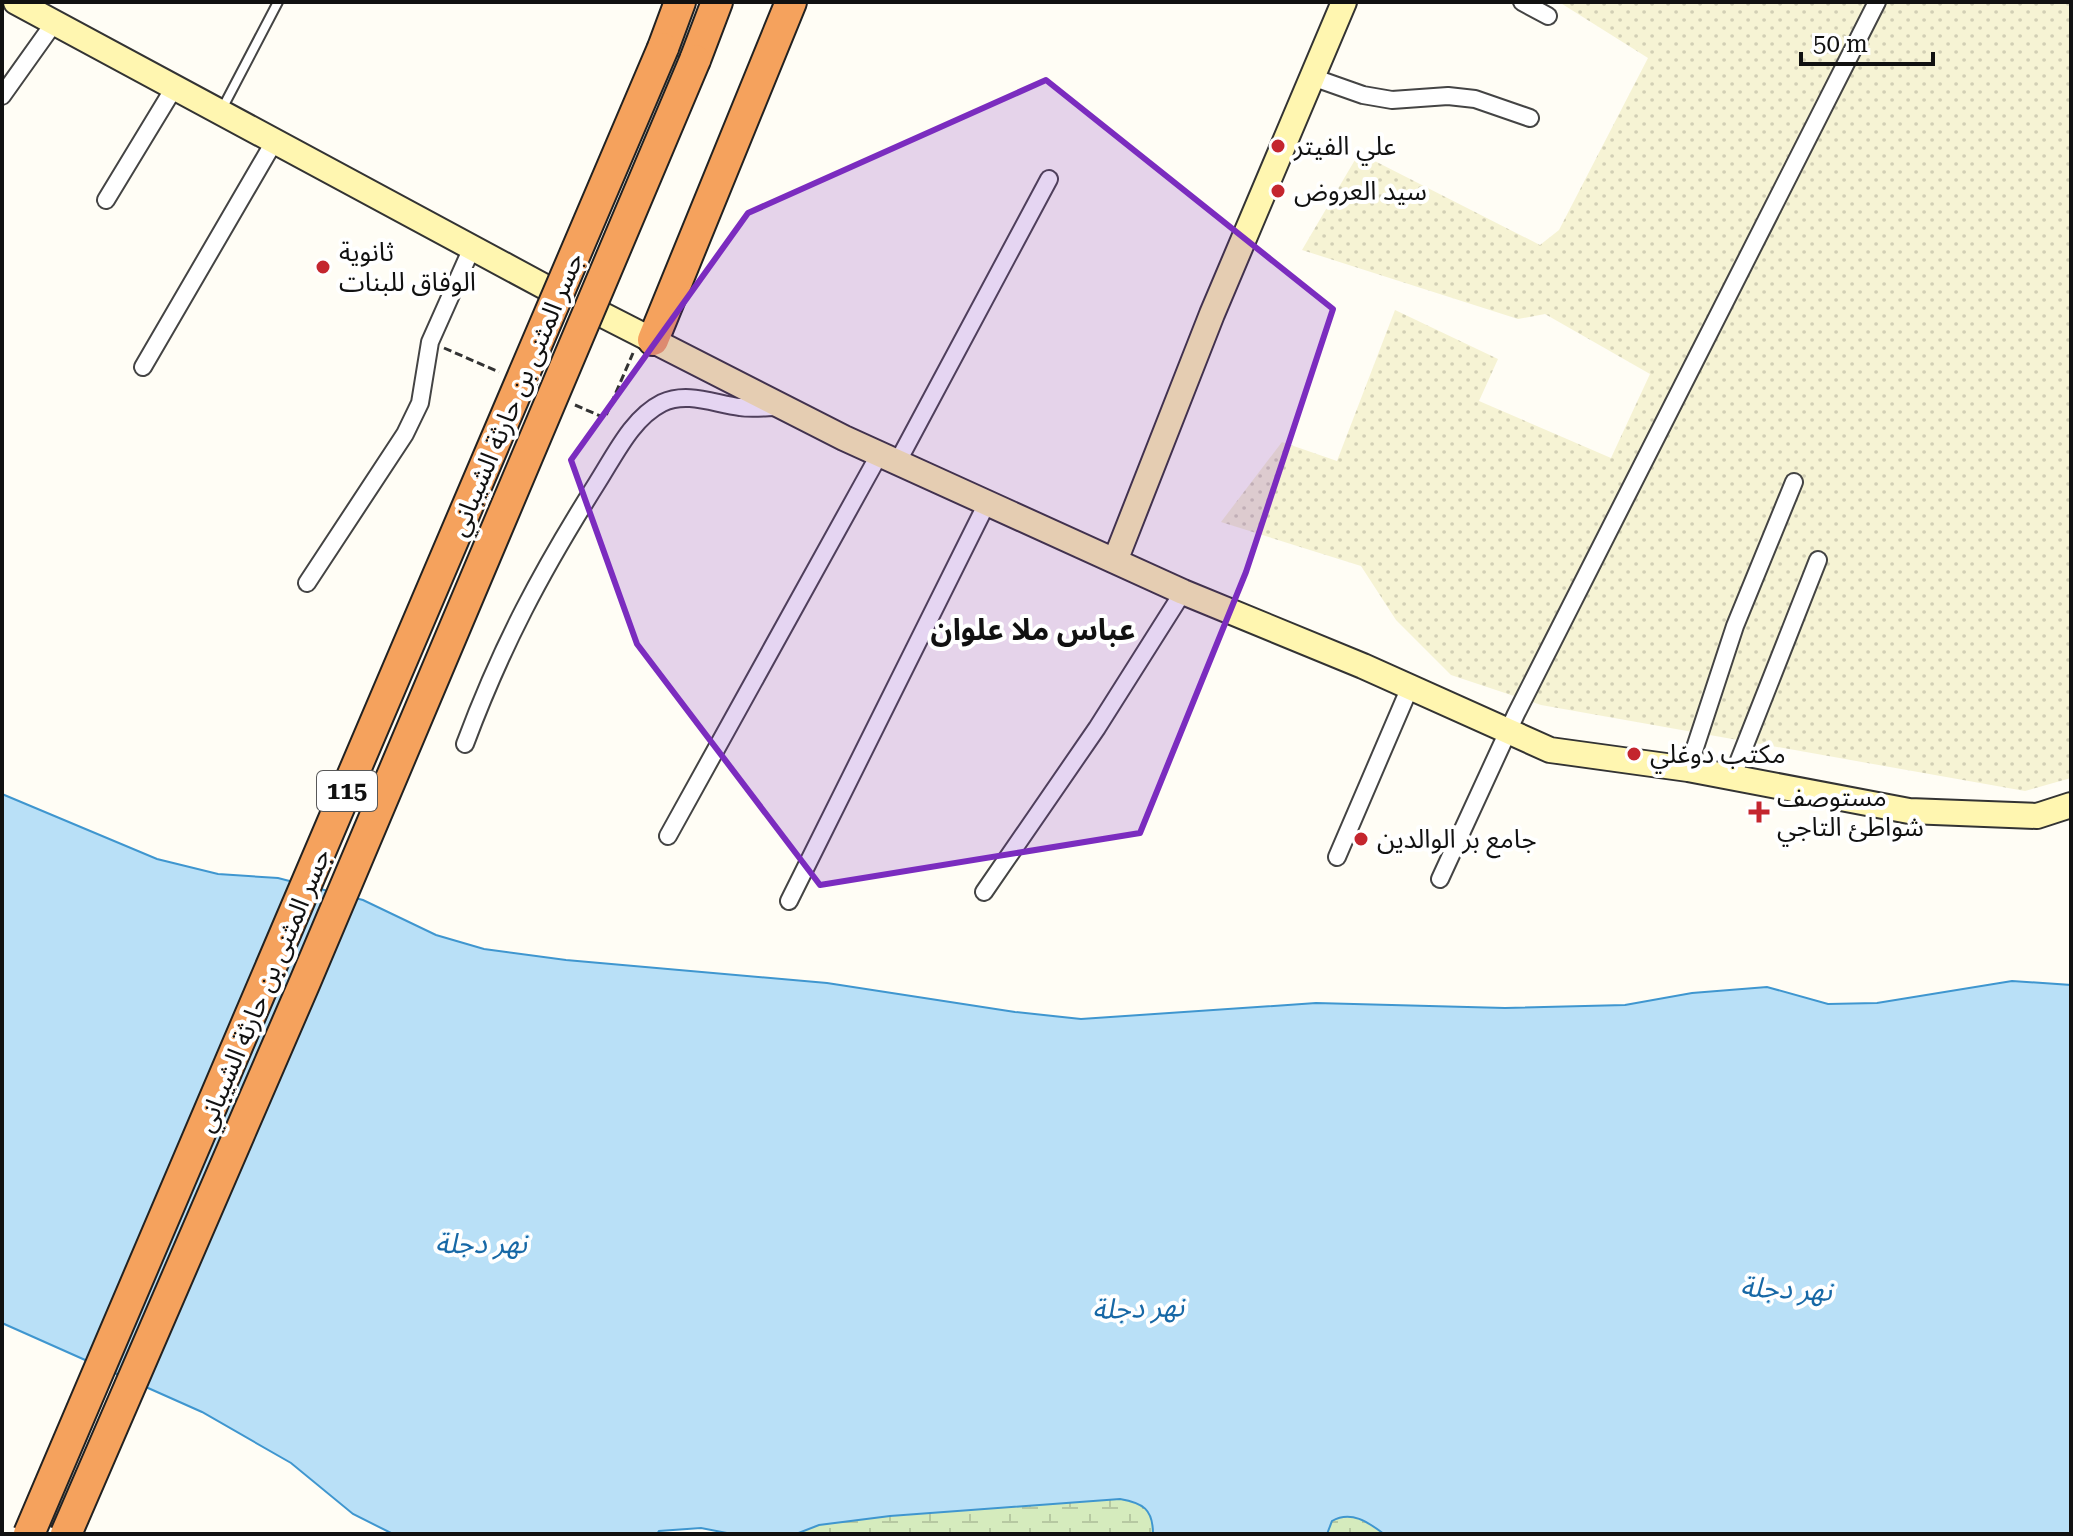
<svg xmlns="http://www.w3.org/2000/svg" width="2073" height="1536" font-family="'Roboto Serif','Noto Sans Arabic',serif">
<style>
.farmland{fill:url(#farmland-dots)}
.wetland{fill:url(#wetland-marsh)}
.water{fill:#b9e0f7;stroke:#3f96cf;stroke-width:2}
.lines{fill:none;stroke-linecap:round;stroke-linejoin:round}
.lane-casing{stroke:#444;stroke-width:12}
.street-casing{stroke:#444;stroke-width:20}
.secondary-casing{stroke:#333;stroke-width:28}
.highway-casing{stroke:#222;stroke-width:34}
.path{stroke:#333;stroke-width:3;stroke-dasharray:8 4;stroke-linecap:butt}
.lane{stroke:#fff;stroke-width:8}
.street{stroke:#fff;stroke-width:16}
.secondary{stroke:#fff6b0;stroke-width:24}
.highway{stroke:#f5a25d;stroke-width:30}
.highway-bridge-casing{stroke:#222;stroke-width:34;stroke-linecap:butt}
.highway-bridge{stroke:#f5a25d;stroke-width:30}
.marked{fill:#7b2cbf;fill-opacity:0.2;stroke:#7b2cbf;stroke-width:6;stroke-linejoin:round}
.poi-dot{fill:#c4262e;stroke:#fff;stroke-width:3}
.labels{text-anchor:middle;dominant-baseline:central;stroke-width:8;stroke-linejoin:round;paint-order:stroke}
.shield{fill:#fff;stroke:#585858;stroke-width:2}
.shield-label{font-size:24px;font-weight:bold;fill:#111}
.poi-label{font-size:26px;fill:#111;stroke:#fff;text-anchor:start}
.street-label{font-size:26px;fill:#111;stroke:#fff}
.water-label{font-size:28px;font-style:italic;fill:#1768a6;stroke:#fff}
.quarter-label{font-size:30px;font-weight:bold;fill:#111;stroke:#fff}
</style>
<defs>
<pattern id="farmland-dots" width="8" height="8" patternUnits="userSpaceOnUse" patternTransform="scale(2)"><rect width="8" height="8" fill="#f6f3d4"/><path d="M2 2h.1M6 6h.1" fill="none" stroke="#d2cfb5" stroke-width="1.8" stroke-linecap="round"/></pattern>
<pattern id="wetland-marsh" width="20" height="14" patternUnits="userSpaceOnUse" patternTransform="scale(2)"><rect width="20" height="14" fill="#d5ebbd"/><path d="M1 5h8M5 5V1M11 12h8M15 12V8" fill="none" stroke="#b6c8a1"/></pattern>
</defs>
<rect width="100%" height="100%" fill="#fffdf5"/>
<path class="farmland" d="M1559,2H2071V778L2025,791L1541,705L1451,675L1396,620L1361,566L1221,522L1282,442L1337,461L1395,310L1498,359L1479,401L1611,458L1650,374L1545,314L1518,319L1302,250L1359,153L1540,245L1559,230L1648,58Z"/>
<path class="wetland" d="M1120,1499C1143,1503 1154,1509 1153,1534H732L701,1528C841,1524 980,1507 1120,1499Z
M1340,1516L1358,1518L1384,1534H1327L1332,1521Z"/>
<path class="water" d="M2,794L157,859L218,874L278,878L363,900L436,935L484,949L566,960L827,983L1015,1012L1081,1019L1316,1003L1505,1008L1625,1005L1692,993L1767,987L1828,1004L1877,1003L2012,981L2071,985V1534H1384C1368,1522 1351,1510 1332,1521L1327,1534H1153C1153,1509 1143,1503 1120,1499L890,1516L819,1525L796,1534H732L701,1528L659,1531L657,1534H393L353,1514L291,1463L202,1412L2,1323Z"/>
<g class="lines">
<defs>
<path id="lane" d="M222,109L278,2"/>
<path id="street" d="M1522,2L1548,16
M1312,77L1363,95L1392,100L1448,96L1475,99L1530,118
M2,96L54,23
M106,200L174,88
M143,367L274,142
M897,463L1049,179
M307,583L405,434L420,403L430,342L471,250
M465,744C502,645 541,572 597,483C615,455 632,418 662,403C687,391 715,404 740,407C752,409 765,407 777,407
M1688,769L1735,626L1794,482
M1732,778L1818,560
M668,836L879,455
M1337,857L1410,687
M1440,879L1516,714L1877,2
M984,892L1097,728L1183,592
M789,901L987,503"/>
<path id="secondary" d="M16,2L547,288
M599,313L844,438L1183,592L1363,666L1550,750L1688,769L1909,811L2037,816L2071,805
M1115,561L1212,314L1344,2"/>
<path id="highway" d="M663,48L680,2
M695,60L717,2
M653,340L791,2"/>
</defs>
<use href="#lane" class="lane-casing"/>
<use href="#street" class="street-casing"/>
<use href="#secondary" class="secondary-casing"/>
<use href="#highway" class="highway-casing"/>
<path class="path" d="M444,348L499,372
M575,405L605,418L633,353"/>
<use href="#lane" class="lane"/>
<use href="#street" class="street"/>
<use href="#secondary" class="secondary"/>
<use href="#highway" class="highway"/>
<defs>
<path id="highway-bridge" d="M29,1534L663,48
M66,1534L305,982L695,60"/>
</defs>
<use href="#highway-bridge" class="highway-bridge-casing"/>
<use href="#highway-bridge" class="highway-bridge"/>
</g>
<path class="marked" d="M1046,80L1333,309L1246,572L1140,833L820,885L637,644L571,460L748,213Z"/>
<g class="poi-dot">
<circle cx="1278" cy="146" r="8"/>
<circle cx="1278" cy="191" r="8"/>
<circle cx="323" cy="267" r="8"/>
<circle cx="1634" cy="754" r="8"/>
<path d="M1755 800h8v8h8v8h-8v8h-8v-8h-8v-8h8z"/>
<circle cx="1361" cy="839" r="8"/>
</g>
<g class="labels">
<rect class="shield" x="317" y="771" width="60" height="40" rx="6"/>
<g class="shield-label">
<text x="347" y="791">115</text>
</g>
<g class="poi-label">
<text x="1294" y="146">علي الفيتر</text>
<text x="1294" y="191">سيد العروض</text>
<text x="339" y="252">ثانوية<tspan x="339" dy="30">الوفاق للبنات</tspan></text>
<text x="1650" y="754">مكتب دوغلي</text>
<text x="1777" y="797">مستوصف<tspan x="1777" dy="30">شواطئ التاجي</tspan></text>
<text x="1377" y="839">جامع بر الوالدين</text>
</g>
<g class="street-label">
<text transform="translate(516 394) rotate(-67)">جسر المثنى بن حارثة الشيباني</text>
<text transform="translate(263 990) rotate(-67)">جسر المثنى بن حارثة الشيباني</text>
</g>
<g class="water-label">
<text x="481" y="1243">نهر دجلة</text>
<text transform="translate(1786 1289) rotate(3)">نهر دجلة</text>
<text transform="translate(1138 1308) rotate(-2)">نهر دجلة</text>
</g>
<g class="quarter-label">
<text x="1033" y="629">عباس ملا علوان</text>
</g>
</g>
<rect width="2073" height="1536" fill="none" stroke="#111111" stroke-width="8"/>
<path d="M1801 52v12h132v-12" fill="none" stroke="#111111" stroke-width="4"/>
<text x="1813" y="52" font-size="24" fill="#111111" stroke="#ffffff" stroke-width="6" paint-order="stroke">50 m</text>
</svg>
